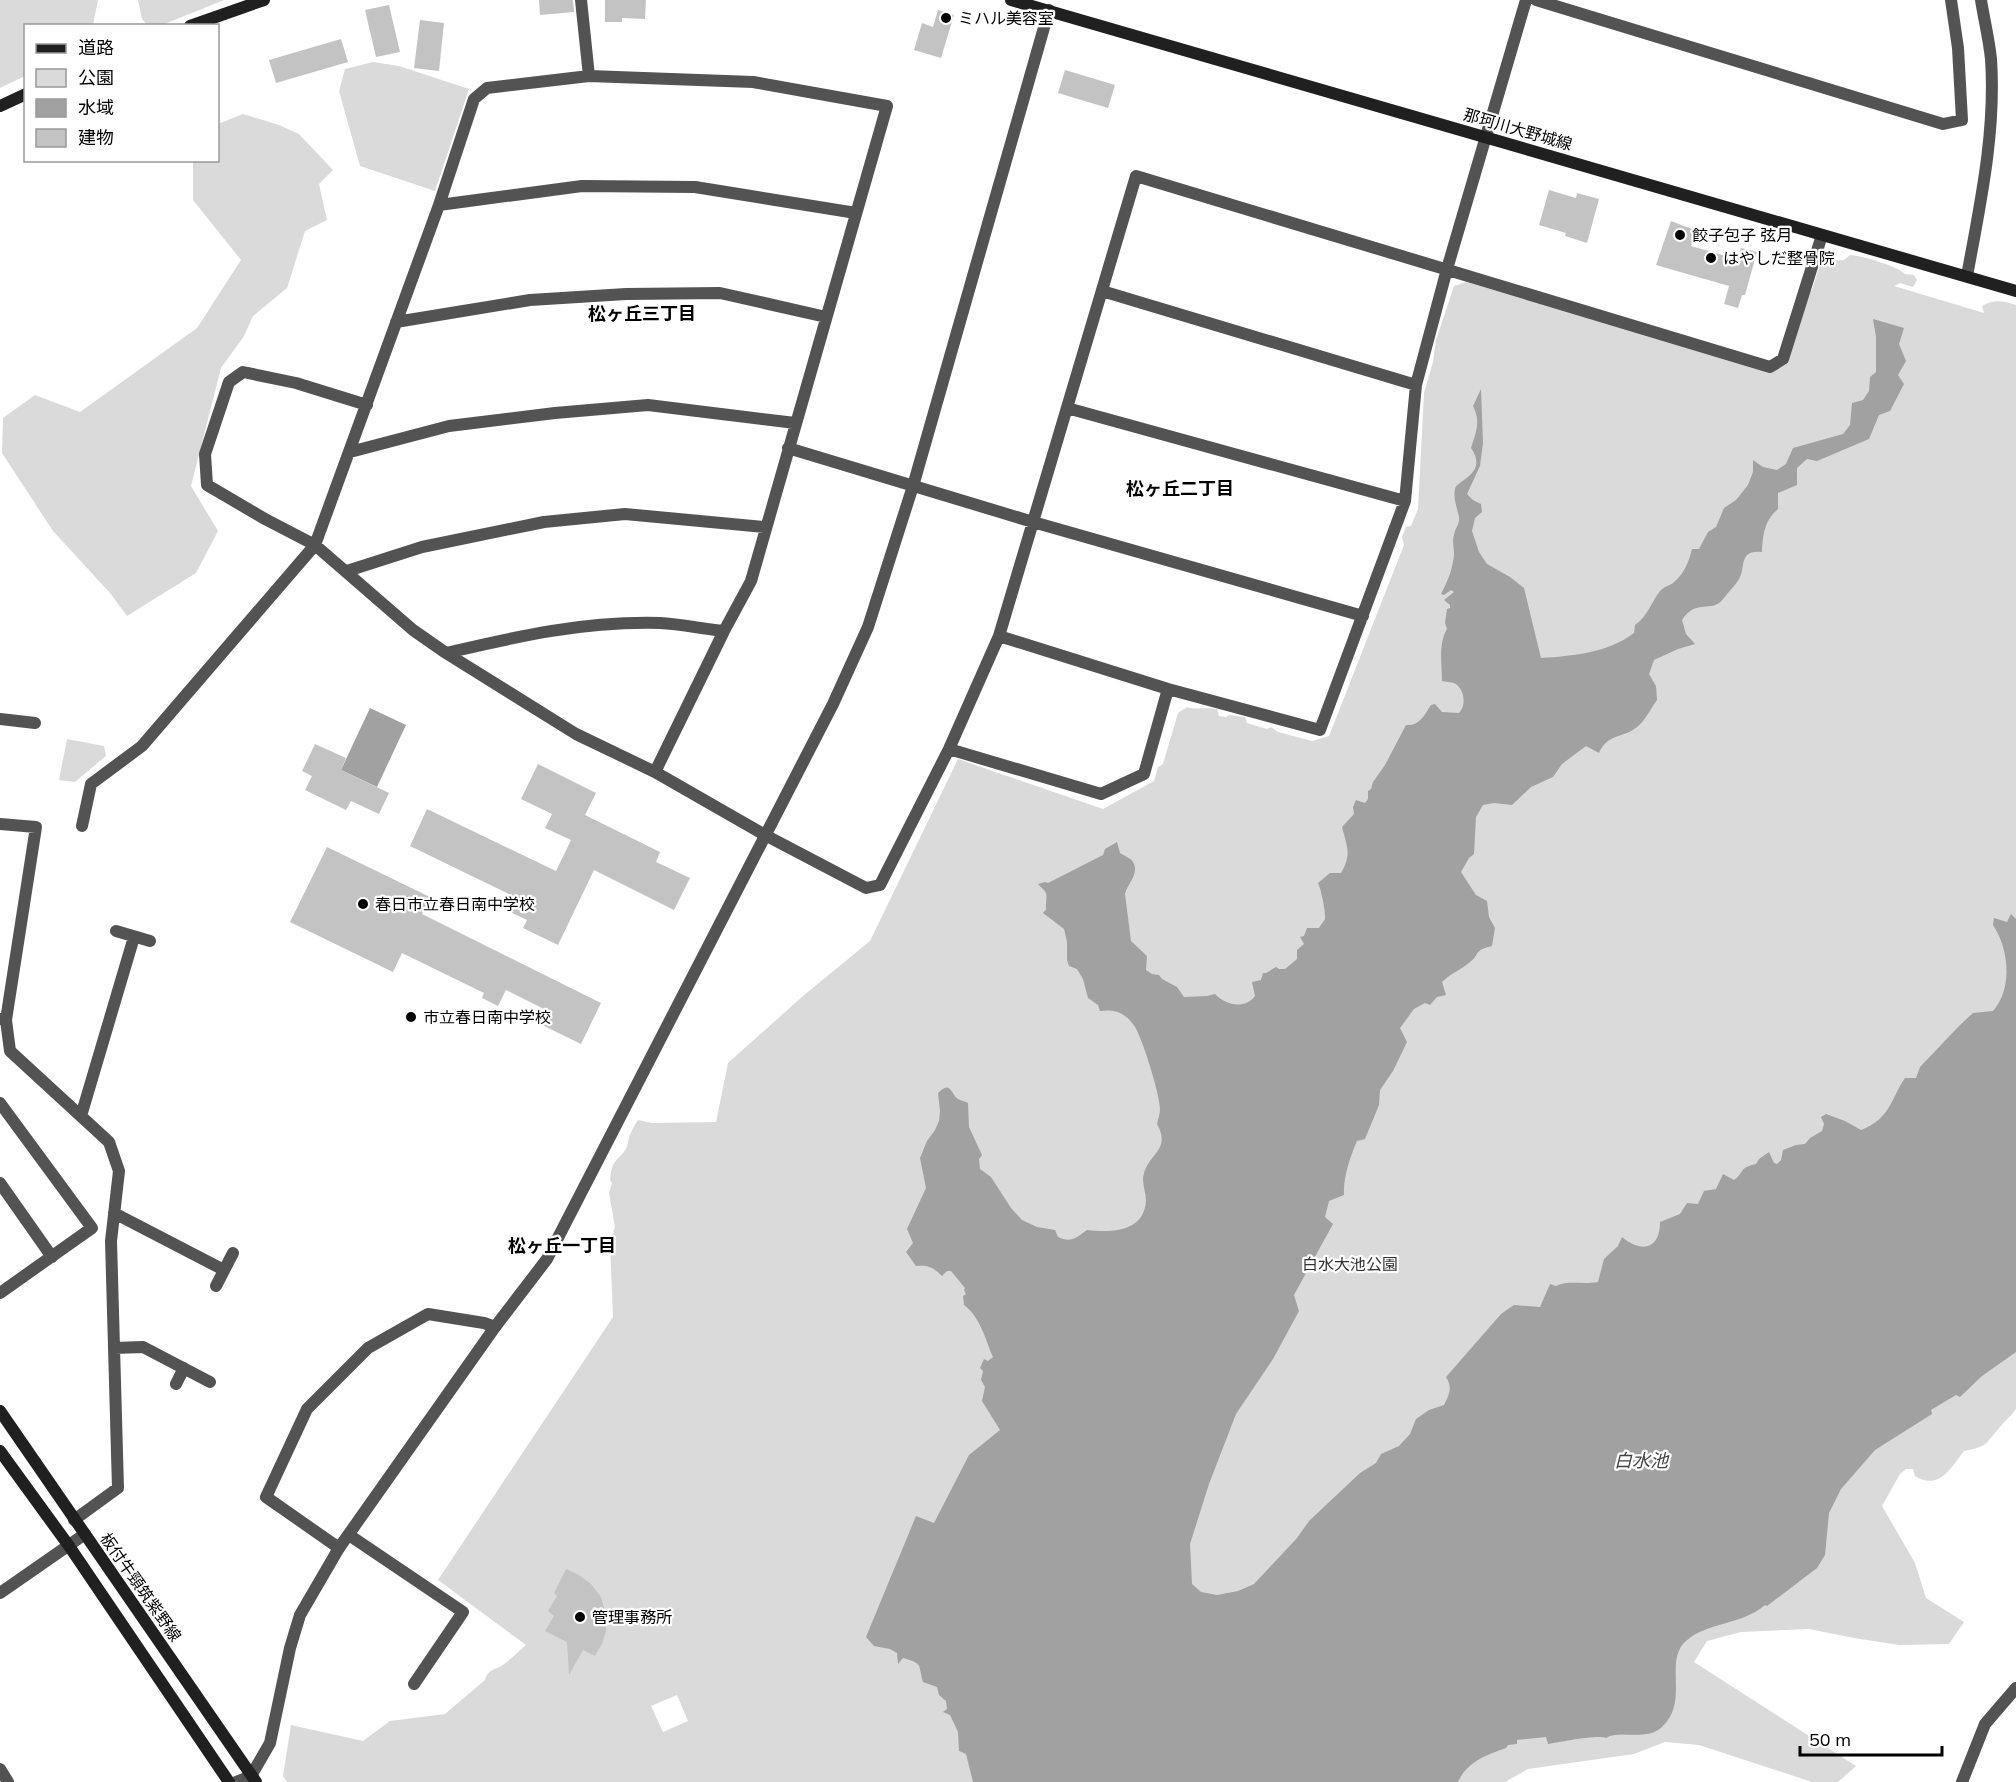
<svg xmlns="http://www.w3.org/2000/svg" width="2016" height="1782" font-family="Mulish,'Noto Sans JP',sans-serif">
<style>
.green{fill:#dadada;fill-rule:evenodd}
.water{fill:#a1a1a1}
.building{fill:#c3c3c3}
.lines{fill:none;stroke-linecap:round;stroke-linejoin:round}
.minor{stroke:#535353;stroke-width:12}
.tertiary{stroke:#535353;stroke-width:12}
.secondary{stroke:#202020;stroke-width:12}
.poi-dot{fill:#000;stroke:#fff;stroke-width:2}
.labels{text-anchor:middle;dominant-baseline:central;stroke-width:4.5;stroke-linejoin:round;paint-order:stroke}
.poi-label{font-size:16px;fill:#000;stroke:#fff;text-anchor:start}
.street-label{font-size:16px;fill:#000;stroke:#fff}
.park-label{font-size:16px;fill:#313131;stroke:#fff}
.neighbourhood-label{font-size:18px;font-weight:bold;fill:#000;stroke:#fff}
.water-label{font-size:18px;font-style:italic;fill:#424242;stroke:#fff}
</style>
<rect width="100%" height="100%" fill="#fff"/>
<path class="green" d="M0,0H98L93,25L26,26L25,76L0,88Z
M138,0H224L162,25L148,26L142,19Z
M373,62L399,66L469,89L435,191L360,166L339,91L345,69Z
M243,114L279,125L299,134L333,170L319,184L327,220L305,231L287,288L253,316L244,336L221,368L191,486L218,531L196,573L127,616L110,593L53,531L2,453L3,418L35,395L80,412L197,328L241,260L193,200V161L218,160V124Z
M1850,255C1863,256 1897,266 1905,274L1914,275L1917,280L1913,287L1900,283L1894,286L1984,313L1982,306C1995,299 2003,301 2016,305V1409C2011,1416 2005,1421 1999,1428C1984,1445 1989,1446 1964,1451C1951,1468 1939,1491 1915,1476L1913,1469H1906L1900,1474L1882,1506L1915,1563L1926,1598L1964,1622L1949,1644L1899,1645L1854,1638L1809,1629L1741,1632L1707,1641L1694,1662L1856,1766L1838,1782H1812L1699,1745L1665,1742L1634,1754L1528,1769L1505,1782H287L283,1776L291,1725L363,1741L390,1721L445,1714L485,1680C488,1669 495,1670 503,1665C511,1659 519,1651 526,1645L438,1580L613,1317L610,1243L615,1227L609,1193L612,1183L610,1180C611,1174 611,1167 615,1162C619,1156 625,1153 627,1146C629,1136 632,1129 638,1120L652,1123L716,1122L728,1063L803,996L870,941L958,759L1103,809L1154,781L1158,767L1163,764L1178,713L1187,707C1197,710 1206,707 1217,709L1219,716L1226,717L1229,715L1245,717L1247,723L1267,729L1271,727L1278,732L1312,741L1329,736L1404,545L1402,537L1406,527L1411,526L1418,509L1424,393L1433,362L1436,340L1454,286L1466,282L1773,371L1787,364L1809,291L1812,290L1820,264L1828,266L1832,261L1844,260ZM677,1695L688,1721L663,1732L651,1706Z
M67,739L104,746L106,756L75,782L59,780Z"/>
<path class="water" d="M1873,319L1904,328L1899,344L1906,361L1898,375L1904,384L1890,411L1879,415L1869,439L1817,461L1807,459L1797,468V485L1778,493V509C1764,521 1763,535 1762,552C1738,549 1746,568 1739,579C1735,586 1729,591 1724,598C1711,615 1697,597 1682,620L1686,634L1695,644L1678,649L1654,660L1649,674L1656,686L1657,700C1651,708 1645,721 1637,727C1622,739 1608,733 1599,753L1586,746L1562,764L1553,777L1531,787L1512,805L1494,803L1483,805L1476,817L1474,854L1469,858L1461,872L1476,895L1487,901L1489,917L1495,928L1492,946C1472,951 1481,954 1470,962C1461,970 1451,973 1442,982L1446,995L1437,997L1430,1005L1425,1003L1414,1009L1400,1028L1407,1042L1393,1071L1380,1090L1379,1105L1365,1139L1357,1141C1350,1157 1343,1178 1344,1195L1329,1201L1325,1217L1333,1224L1294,1295L1299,1311L1273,1359L1236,1414L1209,1484L1190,1544L1192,1584L1201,1592L1217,1595L1238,1591L1254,1584L1297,1538L1309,1521L1360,1473L1376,1463L1381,1454L1399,1446L1410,1434L1416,1419L1429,1410L1444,1405C1449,1395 1453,1388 1446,1377L1501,1314L1514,1305L1540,1307L1550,1284L1556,1286C1569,1280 1583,1285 1598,1282L1604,1259L1618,1246L1622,1237C1641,1253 1660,1250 1660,1222L1680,1214L1687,1203L1698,1204L1704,1191L1716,1189L1723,1174L1734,1180C1746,1171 1738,1168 1756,1164L1759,1159L1769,1152L1774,1163L1777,1164L1781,1160L1783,1150L1796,1145L1805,1144L1810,1138L1822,1131L1824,1124L1821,1117L1826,1114L1845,1121L1861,1130C1891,1118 1890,1100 1905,1078H1916L1920,1067L1959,1026L1973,1013L1993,1011C2013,988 2009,949 1993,925L1994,918L2007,922L2011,914L2016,919V1352L1982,1376L1960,1397L1956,1395L1931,1410L1932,1414L1875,1450L1848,1481L1841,1489L1829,1513L1825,1555L1817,1568L1767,1606L1765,1605C1742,1625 1707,1622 1686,1641C1663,1661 1690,1701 1662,1727C1646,1742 1619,1729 1606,1738C1599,1734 1559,1742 1548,1744L1546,1737L1517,1740V1744L1508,1745L1506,1748C1486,1755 1467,1762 1458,1782H973L966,1754L959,1751L958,1732L950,1715L943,1712L947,1709L946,1701L939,1695L937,1687L923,1682C918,1663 923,1664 903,1658L898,1664L897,1653L890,1649L874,1646L866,1637L916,1516L934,1523L969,1455L1000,1430L982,1401L985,1387L981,1380L983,1371L980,1368L984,1359L988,1361L993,1357C985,1339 981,1318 964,1305L963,1296L966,1294L964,1290L965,1288L951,1271H947L942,1276C933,1267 928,1265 916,1266L906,1252L913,1243L907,1229L926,1188L920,1158L927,1141L935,1130L939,1121L940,1111L938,1093C951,1080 950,1093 958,1099C960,1100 966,1102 968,1103L969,1127L982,1155L979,1159L980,1169L991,1177L1011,1208L1022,1220L1037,1227L1055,1230L1058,1237C1071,1243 1076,1238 1087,1230C1111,1233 1144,1232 1146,1201C1146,1192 1141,1182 1144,1173C1150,1153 1171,1149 1157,1124C1158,1119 1160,1114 1160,1110C1161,1097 1141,1033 1133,1024C1124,1012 1114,1009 1100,1011L1098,1005L1088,998L1083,979L1077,969L1069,966L1067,960V942L1064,929L1043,913C1049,906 1045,912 1046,904C1047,890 1047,894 1038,884L1045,882L1048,883L1103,855L1105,849L1117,842L1120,853C1124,856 1131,858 1133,862C1140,873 1127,884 1125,894L1131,941L1147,956L1146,970L1152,974L1159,975L1162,979L1177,987L1184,997L1207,996L1215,994C1225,1005 1245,1010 1255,996L1252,982L1261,980L1263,973H1266L1276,967L1279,969H1285L1297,959V950L1304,944L1300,937L1304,936L1307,928H1319C1320,926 1324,921 1325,919C1326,912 1321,889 1318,883L1330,873H1341C1352,854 1347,847 1342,827L1354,814L1353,807L1356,800L1365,803L1368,799V791L1371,789L1373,782L1385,765L1406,725C1419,726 1424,716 1431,705L1435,704L1442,712L1459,713C1466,706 1465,692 1457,685C1453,681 1447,683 1442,681C1442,665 1438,644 1447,629L1445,623L1447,609L1450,608V605L1444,600L1454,592L1451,590L1444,595L1441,594C1448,581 1453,568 1454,554C1454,548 1452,540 1454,535C1455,528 1460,524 1459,517C1457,508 1453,498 1455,489C1456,480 1489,474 1471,448C1476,433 1481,421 1473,406L1481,389L1483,443L1480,466L1467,494L1473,500L1481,504L1482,512L1475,518L1472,531L1479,552L1487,564L1510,577L1524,588L1541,658C1572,656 1608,653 1634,633L1635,625C1648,616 1651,602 1661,590C1665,586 1669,586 1673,583C1684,574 1689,562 1692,549H1699L1708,532L1716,527L1724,508L1736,500L1748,485L1753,472V460L1763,467L1777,470L1786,464L1793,448L1843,434L1850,425L1852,403L1863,400L1869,391L1870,377L1876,372V337Z
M370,708L406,725L377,787L341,770Z"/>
<path class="building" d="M539,0H573L574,12L540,15Z
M605,0H646L645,19L622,18V22H605Z
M389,5L400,52L376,57L365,10Z
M938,10L954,15L941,58L914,50L922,23L933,27Z
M420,20L444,23L439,71L414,68Z
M341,39L348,62L276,83L269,60Z
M1065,70L1115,85L1108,108L1058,93Z
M1549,190L1576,198L1577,193L1599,199L1587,243L1565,236L1566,233L1539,225Z
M1671,221L1697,231L1691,246L1737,259L1741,248L1757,252L1745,295H1742L1738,308L1724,304L1729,286L1656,265Z
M315,744L346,758L341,770L389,793L379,814L351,801L346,810L305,790L312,776L302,771Z
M538,764L596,793L585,815L660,852L656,862L690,878L674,910L594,870L558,945L523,928L527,920L506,910L513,896L410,846L427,809L556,871L571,840L545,828L552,814L521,799Z
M327,847L430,897L422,914L601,1003L581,1044L538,1023L544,1009L506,990L498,1006L482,998L484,993L402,953L393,972L290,922Z
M566,1569L579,1575L591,1584L601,1597L607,1619L606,1631L602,1644L595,1656L583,1650L569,1675L567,1642L545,1631L554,1616L548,1611L557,1596L554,1593Z"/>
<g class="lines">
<path class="minor" d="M581,0L589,76
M1536,0L1943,124L1962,120L1958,48L1951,0
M439,205L582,186L695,187L856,213
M1102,291L1416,385
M396,322L530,300L626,294L720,293L826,317
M367,405L296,383L243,372L229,382L205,454L207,485L265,519L315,545L413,630L446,653L576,734L655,772L765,835L866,888L880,885L949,749L999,636L1136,176L1770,367L1783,359L1822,235
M1067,408L1405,501
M788,448L1033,522L1363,616
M350,452L449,426L555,413L648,405L795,423
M347,571L422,547L544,522L625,514L765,527
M999,636L1168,689L1320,730L1405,501L1416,385L1447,269L1526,0
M446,653C519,636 584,621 660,623C681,624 703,629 724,631
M0,719L35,723
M949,749L1101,794L1144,774L1168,689
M0,824L36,827L6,1020L0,1019
M82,826L91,784L142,746L315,545L439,205L474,99L487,88L589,76L753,82L887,106L751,581L724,631L655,772
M116,931L150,941
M6,1020L10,1051L109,1142L119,1171L111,1241L118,1488L74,1520
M0,1103L92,1228L0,1293
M81,1116L134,937
M0,1183L52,1257
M114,1213L224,1270
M216,1286L233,1253
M114,1348L143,1347L210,1382
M176,1384L184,1368
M349,1535L463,1612L414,1684
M339,1548L266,1497L307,1409L368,1348L428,1314L484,1323L495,1327
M0,1593L85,1534
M0,1769L8,1782
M236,1782L251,1776
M1962,1782L1985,1724L2016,1688"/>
<path class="tertiary" d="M1967,276C1980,205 1996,132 1991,59C1989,39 1984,19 1981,0
M251,1776L270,1743L290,1648L300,1615L339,1548L495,1327L547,1259L833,704L868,627L913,486L1049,10"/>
<path class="secondary" d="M1011,0L2016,291
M190,26L264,0
M0,106L26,94
M0,1411L256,1782
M0,1451L69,1546L229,1782"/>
</g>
<g class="poi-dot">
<circle cx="946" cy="18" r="6"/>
<circle cx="1680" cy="235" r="6"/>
<circle cx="1711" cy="258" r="6"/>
<circle cx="363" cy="904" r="6"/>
<circle cx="411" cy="1017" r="6"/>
<circle cx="580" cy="1617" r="6"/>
</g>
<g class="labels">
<g class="poi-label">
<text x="958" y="18">ミハル美容室</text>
<text x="1692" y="235">餃子包子 弦月</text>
<text x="1723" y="258">はやしだ整骨院</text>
<text x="375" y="904">春日市立春日南中学校</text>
<text x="423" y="1017">市立春日南中学校</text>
<text x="592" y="1617">管理事務所</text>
</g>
<g class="street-label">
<text transform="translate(1518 129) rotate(16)">那珂川大野城線</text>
<text transform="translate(141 1587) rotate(55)">板付牛頸筑紫野線</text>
</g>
<g class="park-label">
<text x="1350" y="1264">白水大池公園</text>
</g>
<g class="neighbourhood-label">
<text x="642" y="313">松ヶ丘三丁目</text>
<text x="1180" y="488">松ヶ丘二丁目</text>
<text x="562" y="1245">松ヶ丘一丁目</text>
</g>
<g class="water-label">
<text x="1641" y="1460">白水池</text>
</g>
</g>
<rect x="24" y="24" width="195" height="138" fill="#ffffff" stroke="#999999" stroke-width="1.5"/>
<rect x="36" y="44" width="30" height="9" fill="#202020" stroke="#999999" stroke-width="1.5"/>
<text x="78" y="54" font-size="18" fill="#000000">道路</text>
<rect x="36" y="69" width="30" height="18" fill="#dadada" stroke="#999999" stroke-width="1.5"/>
<text x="78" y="84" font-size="18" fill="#000000">公園</text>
<rect x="36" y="99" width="30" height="18" fill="#a1a1a1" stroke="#999999" stroke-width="1.5"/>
<text x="78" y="114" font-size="18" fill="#000000">水域</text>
<rect x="36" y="129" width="30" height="18" fill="#c3c3c3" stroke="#999999" stroke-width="1.5"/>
<text x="78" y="144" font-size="18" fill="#000000">建物</text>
<path d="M1800 1746v9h142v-9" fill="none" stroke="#000000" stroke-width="3"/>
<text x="1809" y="1746" font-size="18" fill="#000000" stroke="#ffffff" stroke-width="4.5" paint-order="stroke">50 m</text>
</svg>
